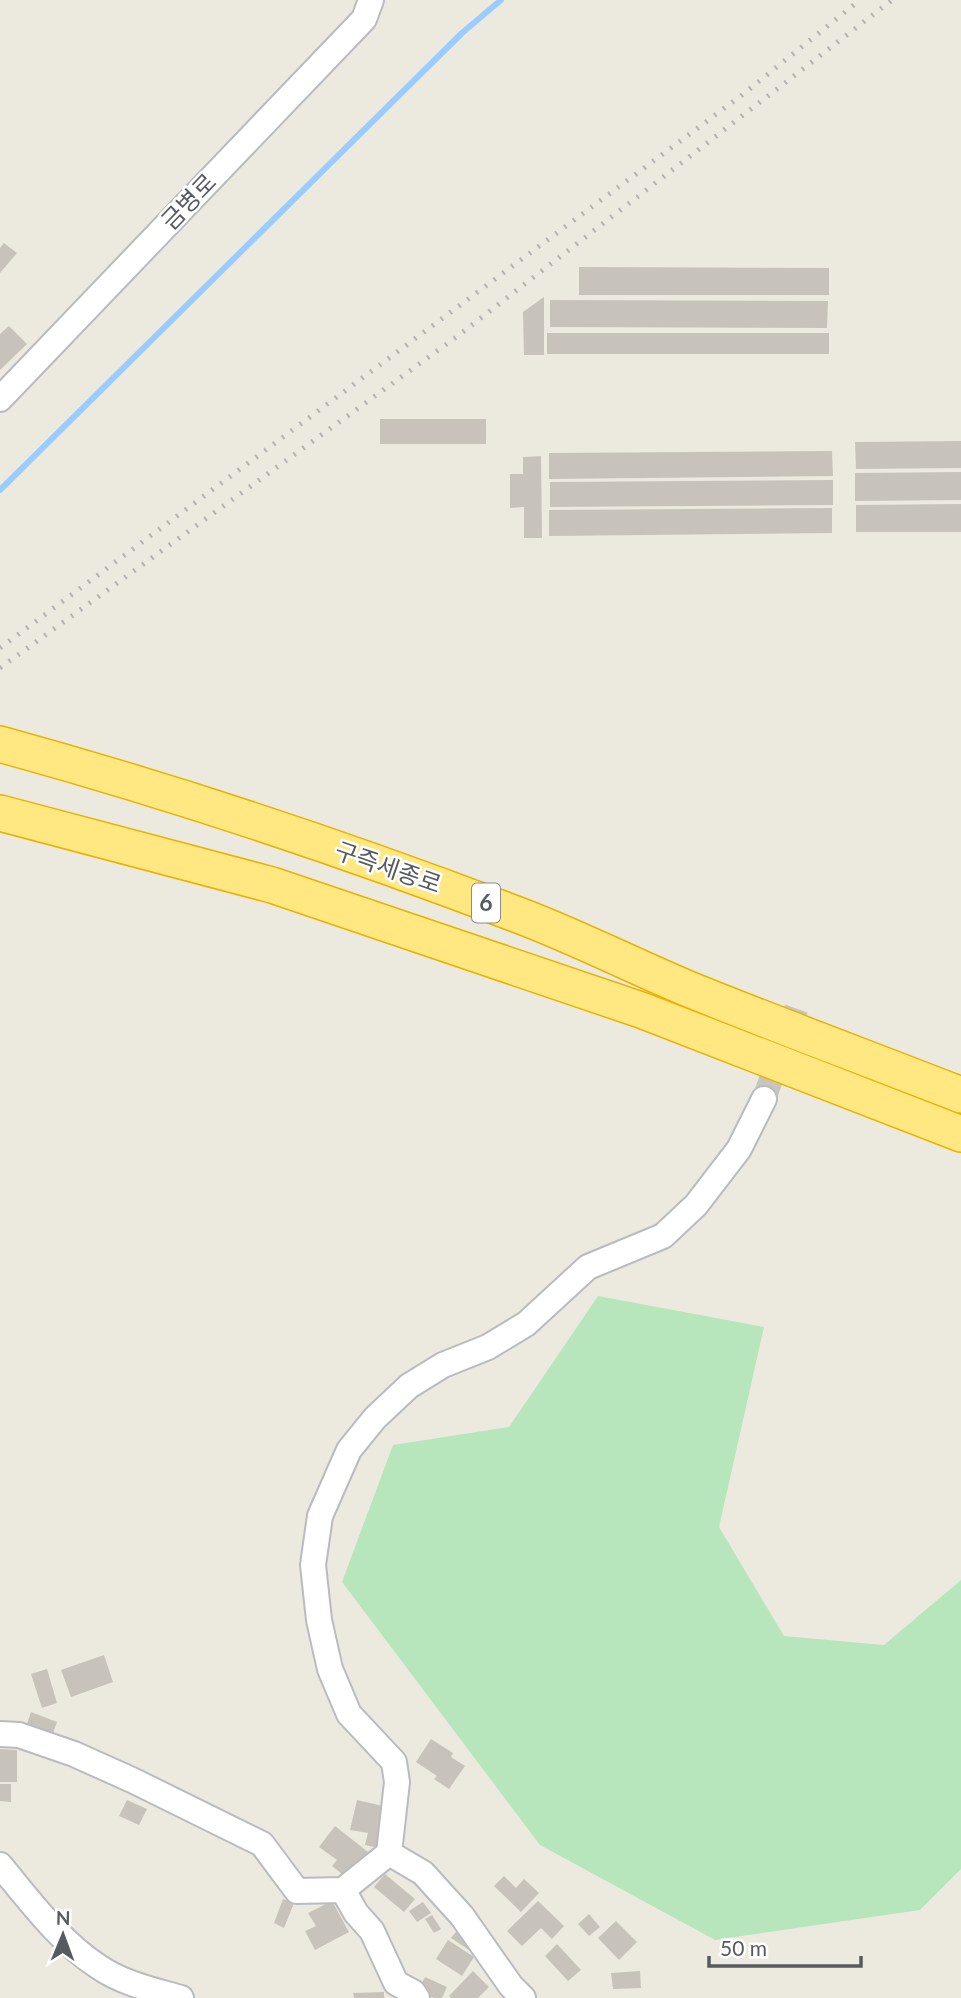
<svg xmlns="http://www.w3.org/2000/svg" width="961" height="1998" viewBox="0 0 961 1998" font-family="Lato,'Noto Sans KR',sans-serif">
	<rect width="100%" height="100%" fill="#eceade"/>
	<path fill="#b8e6bc" d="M 598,1296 L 764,1327 L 719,1527 L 784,1636 L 884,1645 L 961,1580 L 961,1869 L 920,1910 L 715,1940 L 540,1845 L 342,1582 L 393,1445 L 509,1427 Z"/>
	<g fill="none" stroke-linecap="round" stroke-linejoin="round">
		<path stroke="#9bccff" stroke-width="6" d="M 0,490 L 462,33 L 501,0"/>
	</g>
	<g fill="#c7c3bb">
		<path d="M 4,243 L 17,253 L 0,273 L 0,248 Z"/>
		<path d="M 579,267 L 829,268 L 829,295 L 579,295 Z"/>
		<path d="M 544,297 L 544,355 L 524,355 L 523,312 Z"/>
		<path d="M 550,300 L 828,301 L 827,328 L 550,327 Z"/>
		<path d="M 9,326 L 27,344 L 0,370 L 0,334 Z"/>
		<rect x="547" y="333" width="282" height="21"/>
		<rect x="380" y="419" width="106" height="25"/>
		<path d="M 961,441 L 961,468 L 856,469 L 855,442 Z"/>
		<path d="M 832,451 L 833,476 L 549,479 L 549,453 Z"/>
		<path d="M 541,456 L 542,538 L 524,538 L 524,507 L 510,508 L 510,474 L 523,474 L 523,457 Z"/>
		<path d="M 961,472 L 961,500 L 855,501 L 855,473 Z"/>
		<path d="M 833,480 L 833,505 L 550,507 L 550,482 Z"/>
		<path d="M 961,504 L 961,532 L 856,532 L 856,505 Z"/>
		<path d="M 832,508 L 832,533 L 549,536 L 549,510 Z"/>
		<path d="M 104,1655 L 113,1682 L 71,1697 L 61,1670 Z"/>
		<path d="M 47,1669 L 57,1703 L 42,1708 L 31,1674 Z"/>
		<path d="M 31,1712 L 57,1722 L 53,1733 L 27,1724 Z"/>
		<path d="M 431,1739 L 453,1753 L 451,1757 L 465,1766 L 449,1789 L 434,1779 L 437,1776 L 416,1762 Z"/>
		<path d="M 0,1749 L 17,1750 L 17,1782 L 0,1782 Z"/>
		<path d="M 0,1784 L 11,1784 L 11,1802 L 0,1801 Z"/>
		<path d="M 127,1800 L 147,1809 L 139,1825 L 119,1816 Z"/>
		<path d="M 357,1800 L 387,1807 L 378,1848 L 365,1845 L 368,1833 L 350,1830 Z"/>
		<path d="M 335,1826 L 368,1852 L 347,1878 L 332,1866 L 337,1860 L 319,1847 Z"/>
		<path d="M 385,1874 L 415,1899 L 404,1912 L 374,1887 Z"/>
		<path d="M 504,1876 L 516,1888 L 524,1879 L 539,1893 L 521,1912 L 494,1886 Z"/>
		<path d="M 283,1899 L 294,1903 L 284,1928 L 274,1923 Z"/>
		<path d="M 332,1901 L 349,1932 L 315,1950 L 305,1931 L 316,1926 L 308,1913 Z"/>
		<path d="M 538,1901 L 564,1926 L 552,1939 L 541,1928 L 522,1946 L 507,1931 Z"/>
		<path d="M 423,1902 L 431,1913 L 417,1922 L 409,1911 Z"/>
		<path d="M 589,1914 L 600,1927 L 589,1936 L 578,1924 Z"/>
		<path d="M 432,1915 L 441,1929 L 434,1933 L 425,1919 Z"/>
		<path d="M 616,1921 L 637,1942 L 619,1960 L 598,1938 Z"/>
		<path d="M 460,1927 L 478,1956 L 451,1938 Z"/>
		<path d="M 448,1940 L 474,1957 L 462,1976 L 436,1959 Z"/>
		<path d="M 557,1944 L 581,1970 L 568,1981 L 545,1956 Z"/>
		<path d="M 473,1971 L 489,1987 L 478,1998 L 451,1998 L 449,1996 Z"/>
		<path d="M 640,1971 L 641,1988 L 613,1989 L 611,1973 Z"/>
		<path d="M 425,1977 L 447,1987 L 442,1998 L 434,1998 L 418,1991 Z"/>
		<path d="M 384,1992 L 384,1998 L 354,1998 L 353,1993 Z"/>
	</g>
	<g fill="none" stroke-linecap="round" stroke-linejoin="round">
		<path stroke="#c7c6be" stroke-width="24" stroke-dasharray="24 12" stroke-linecap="butt" d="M 764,1099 L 800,998"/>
		<defs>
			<g id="minor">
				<path d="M 0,399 L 364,19 L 371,0"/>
				<path d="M 0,1734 L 19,1735 L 74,1754 L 132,1780 L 262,1844 L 297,1891 L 343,1890 L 389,1853 L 423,1873 L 462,1916 L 511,1986 L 523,1998"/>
				<path d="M 389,1853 L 397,1782 L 394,1762 L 349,1714 L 330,1669 L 319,1620 L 313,1565 L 320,1516 L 349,1450 L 375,1418 L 409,1386 L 443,1365 L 488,1347 L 526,1324 L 588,1267 L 663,1236 L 696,1205 L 739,1149 L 764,1099"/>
				<path d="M 0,1865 C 30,1901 59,1941 99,1967 C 122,1983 153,1990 181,1998"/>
				<path d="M 343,1890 L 356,1913 L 372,1931 L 396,1983 L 413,1992 L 417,1998"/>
			</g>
			<g id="highway">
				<path d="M 0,744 C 178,793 354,852 526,918 C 580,939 632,965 686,988 C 777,1025 869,1059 961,1095"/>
				<path d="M 0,813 L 272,885 L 641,1010 L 961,1134"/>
			</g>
		</defs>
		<use href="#minor" stroke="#b9bbc1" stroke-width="28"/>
		<use href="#highway" stroke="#eab200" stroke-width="38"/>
		<use href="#minor" stroke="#fff" stroke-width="24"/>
		<use href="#highway" stroke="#ffe882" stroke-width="35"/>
		<g stroke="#b2b3b3" stroke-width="5" stroke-dasharray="2 9" stroke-linecap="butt">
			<path d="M 0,648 L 742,95 L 860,0"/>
			<path d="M 0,668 L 455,338 L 892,0"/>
		</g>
	</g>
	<g text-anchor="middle" stroke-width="5" stroke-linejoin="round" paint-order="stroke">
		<rect fill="#fff" stroke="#898c90" stroke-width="2" x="472" y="883.5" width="28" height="39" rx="5"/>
		<g font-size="23" font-weight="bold" fill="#575b60">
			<text x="486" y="911">6</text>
		</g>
		<g font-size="24" fill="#575b60" stroke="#fff">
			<text transform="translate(189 202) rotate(-46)" y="8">금병로</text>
			<text transform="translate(388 868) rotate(19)" y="8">구즉세종로</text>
		</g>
	</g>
	<g transform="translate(63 1935) rotate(1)" stroke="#ffffff" stroke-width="5" paint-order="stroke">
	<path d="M0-5L12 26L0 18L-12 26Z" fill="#575b60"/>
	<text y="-10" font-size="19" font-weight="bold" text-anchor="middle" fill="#575b60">N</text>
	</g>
	<path d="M709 1956v10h152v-10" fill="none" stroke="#575b60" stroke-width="3.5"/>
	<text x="720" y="1956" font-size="21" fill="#575b60" stroke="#ffffff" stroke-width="5" paint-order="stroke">50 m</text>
</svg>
